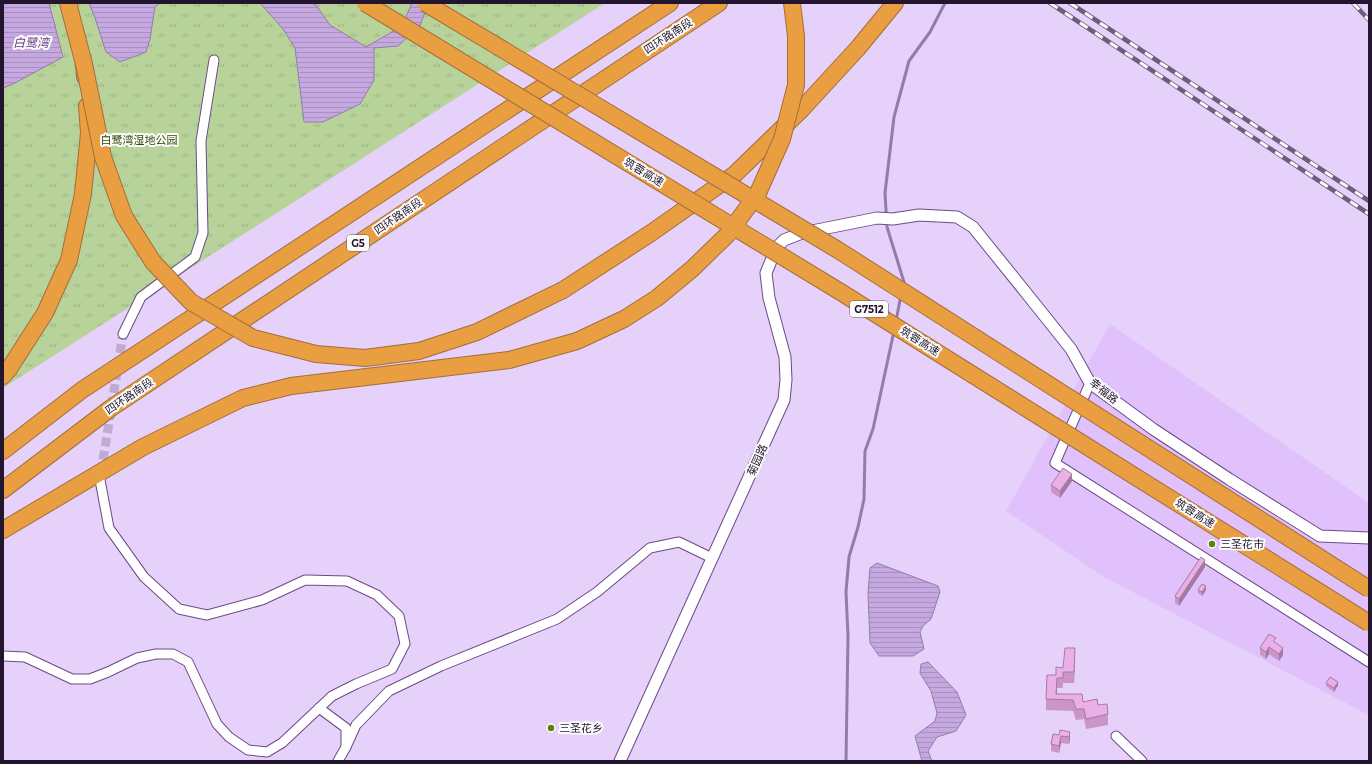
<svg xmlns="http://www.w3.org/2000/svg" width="1372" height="764" viewBox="0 0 1372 764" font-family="Montserrat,'Noto Sans SC',sans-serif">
	<defs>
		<pattern id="park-tufts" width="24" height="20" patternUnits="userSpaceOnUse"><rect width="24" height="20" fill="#b7d399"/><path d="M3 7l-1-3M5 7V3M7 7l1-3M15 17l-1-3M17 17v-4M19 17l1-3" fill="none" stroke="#9db484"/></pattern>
		<pattern id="water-rules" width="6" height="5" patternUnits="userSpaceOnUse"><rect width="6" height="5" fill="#c5a8df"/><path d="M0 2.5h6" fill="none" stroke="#a990c0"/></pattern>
	</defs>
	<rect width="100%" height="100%" fill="#e6d1fa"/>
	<path fill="#e0c1fc" d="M 1110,324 L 1369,503 L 1369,707 L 1367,714 L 1104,577 L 1006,511 Z"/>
	<path fill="url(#park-tufts)" d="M 3,3 L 605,3 L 3,388 Z"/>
	<g fill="url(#water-rules)" stroke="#947caa">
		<path d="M 3,3 L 49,3 L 63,57 L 13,84 L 3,88 Z"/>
		<path d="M 89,3 L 160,3 L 155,7 L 150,39 L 146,52 L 120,62 L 106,52 L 95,18 Z"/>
		<path d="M 260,3 L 311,3 L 316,5 L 330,25 L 366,47 L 402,26 L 412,3 L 428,3 L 420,26 L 398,46 L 374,48 L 374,80 L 360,104 L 323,122 L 304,122 L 295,48 L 283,29 Z"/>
		<path d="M 877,563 L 938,586 L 940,592 L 931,619 L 923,626 L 920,632 L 924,649 L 913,656 L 879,656 L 870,643 L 868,593 L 870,568 Z"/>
		<path d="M 928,662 L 957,692 L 966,715 L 956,731 L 937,737 L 928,751 L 932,761 L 922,761 L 915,736 L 935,721 L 937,713 L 931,691 L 920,673 L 921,664 Z"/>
	</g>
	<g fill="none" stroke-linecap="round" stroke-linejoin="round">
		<g stroke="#947caa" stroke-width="3">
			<path d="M 903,286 L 904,282 L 887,227 L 885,193 L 894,117 L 909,61 L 930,32 L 945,3"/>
			<path d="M 896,321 L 901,295"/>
			<path d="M 846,761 L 848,636 L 846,592 L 849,557 L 858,527 L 864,499 L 865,451 L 873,429 L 894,331"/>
		</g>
		<path stroke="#bfabd1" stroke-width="9" stroke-dasharray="9 4.5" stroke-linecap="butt" d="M 101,473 L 123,334"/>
		<defs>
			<g id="minor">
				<path d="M 123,334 L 141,297 L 195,257 L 203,233 L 201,141 L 214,60"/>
				<path d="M 1090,383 L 1055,463 L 1369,662"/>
				<path d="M 3,656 L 25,657 L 72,679 L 90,679 L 108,672 L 137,658 L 156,654 L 173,654 L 188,662 L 217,724 L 229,737 L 248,750 L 267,752 L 282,743 L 332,696 L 356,684 L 392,669 L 405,644 L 399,616 L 377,595 L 347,581 L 305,580 L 262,600 L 207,615 L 179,609 L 144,577 L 109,528 L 100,480"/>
				<path d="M 319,708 L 346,728 L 346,747 L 338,761"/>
				<path d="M 1116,736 L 1142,761"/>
				<path d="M 346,747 L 356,725 L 389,691 L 441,666 L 557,619 L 597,592 L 650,548 L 679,542 L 712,558"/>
			</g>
			<path id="tertiary" d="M 620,761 L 784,400 L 786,380 L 785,357 L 769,298 L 766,273 L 773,256 L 778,246 L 784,240 L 802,233 L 877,218 L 893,219 L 919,215 L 957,217 L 973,227 L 1027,294 L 1071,349 L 1090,383 L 1153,429 L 1229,479 L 1320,536 L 1369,538"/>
			<g id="motorway">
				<path d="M 68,3 L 84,64 L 85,77"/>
				<path d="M 563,290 L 651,233 L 735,174 L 801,110 L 858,48 L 895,3"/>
				<path d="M 3,376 L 9,369 L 45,313 L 69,260 L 83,194 L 89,133 L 87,106"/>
				<path d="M 3,451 L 82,390 L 670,3"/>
				<path d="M 3,490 L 111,408 L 719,3"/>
				<path d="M 3,530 L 143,447 L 243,398 L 291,386 L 509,360"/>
			</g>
		</defs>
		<use href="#minor" stroke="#6b4a86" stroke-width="11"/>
		<use href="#tertiary" stroke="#6b4a86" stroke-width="13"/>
		<use href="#motorway" stroke="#a36e3a" stroke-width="18"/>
		<use href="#minor" stroke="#fff" stroke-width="9"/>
		<use href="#tertiary" stroke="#fff" stroke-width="11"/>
		<use href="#motorway" stroke="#e89e41" stroke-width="16"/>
		<defs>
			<g id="rail">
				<path d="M 1050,3 L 1369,214"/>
				<path d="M 1070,3 L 1369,201"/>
				<path d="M 1353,3 L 1369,20"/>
			</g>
		</defs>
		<use href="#rail" stroke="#6e5e7d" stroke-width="4.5"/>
		<use href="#rail" stroke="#fbfcfb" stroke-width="3" stroke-dasharray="9" stroke-linecap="butt"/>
		<defs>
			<g id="motorway-bridge">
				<path d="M 365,3 L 839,291 L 1369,623"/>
				<path d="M 425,3 L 838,250 L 1369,589"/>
				<path d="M 84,64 L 103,157 L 124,216 L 153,262 L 191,302 L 253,338 L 316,354 L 365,358 L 419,351 L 477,332 L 563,290"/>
				<path d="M 509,360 L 577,341 L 624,319 L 657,298 L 692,269 L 728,234 L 758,193 L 782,139 L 796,85 L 796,36 L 792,3"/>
			</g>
		</defs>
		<use href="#motorway-bridge" stroke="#a36e3a" stroke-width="18" stroke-linecap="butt"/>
		<use href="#motorway-bridge" stroke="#e89e41" stroke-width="16"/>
	</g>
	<g fill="#c996c7">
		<path d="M 1072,481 L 1060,498 L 1051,492 L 1051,485 Z"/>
		<path d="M 1205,567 L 1179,606 L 1175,603 L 1175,596 Z"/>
		<path d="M 1198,590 L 1206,590 L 1202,596 L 1198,593 Z"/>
		<path d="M 1276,643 L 1283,655 L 1279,661 L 1269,654 L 1266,659 L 1260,655 L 1260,648 Z"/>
		<path d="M 1075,659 L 1074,683 L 1063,683 L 1063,688 L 1057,688 L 1057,694 L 1098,705 L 1108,714 L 1108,725 L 1086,729 L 1084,719 L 1076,720 L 1073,711 L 1046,710 L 1046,699 L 1056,675 L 1063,668 Z"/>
		<path d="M 1326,683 L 1338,685 L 1334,692 L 1326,686 Z"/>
		<path d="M 1070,732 L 1070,740 L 1069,744 L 1061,743 L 1059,753 L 1051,751 L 1051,744 L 1059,735 Z"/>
	</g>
	<g fill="#a47aa2">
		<path d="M 1072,474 L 1072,481 L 1060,498 L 1060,491 Z"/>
		<path d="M 1205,560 L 1205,567 L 1179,606 L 1179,599 Z"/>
		<path d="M 1206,586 L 1206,590 L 1202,596 L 1202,592 Z"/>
		<path d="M 1269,647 L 1269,654 L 1266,659 L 1266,652 Z"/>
		<path d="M 1075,648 L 1075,659 L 1074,683 L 1074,672 Z"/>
		<path d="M 1283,648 L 1283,655 L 1279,661 L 1279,654 Z"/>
		<path d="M 1057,678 L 1057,688 L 1056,700 L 1056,694 Z"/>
		<path d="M 1338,682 L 1338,685 L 1334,692 L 1334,688 Z"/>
		<path d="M 1070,732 L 1070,740 L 1069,744 L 1069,737 Z"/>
		<path d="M 1061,736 L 1061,743 L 1059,753 L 1059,746 Z"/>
	</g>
	<g fill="#eaafe7" stroke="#a47aa2">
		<path d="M 1063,468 L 1072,474 L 1060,491 L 1051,485 Z"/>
		<path d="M 1201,557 L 1205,560 L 1179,599 L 1175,596 Z"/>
		<path d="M 1202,584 L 1206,586 L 1202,592 L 1198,590 Z"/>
		<path d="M 1269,634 L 1276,638 L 1273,641 L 1283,648 L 1279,654 L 1269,647 L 1266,652 L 1260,648 Z"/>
		<path d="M 1065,648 L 1075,648 L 1074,672 L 1063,672 L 1063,678 L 1057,678 L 1056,694 L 1082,694 L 1083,702 L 1097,699 L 1098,705 L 1107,704 L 1108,714 L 1086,719 L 1084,709 L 1076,709 L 1073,700 L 1046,699 L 1047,675 L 1056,675 L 1056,667 L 1063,668 Z"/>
		<path d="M 1330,677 L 1338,682 L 1334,688 L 1326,683 Z"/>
		<path d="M 1060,730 L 1070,732 L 1069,737 L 1061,736 L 1059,746 L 1051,744 L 1053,734 L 1059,735 Z"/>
	</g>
	<g fill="#5b840c" stroke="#fbfcfb" stroke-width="1.5">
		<circle cx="1212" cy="544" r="4"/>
		<circle cx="551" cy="728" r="4"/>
	</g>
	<g text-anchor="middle" stroke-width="4" stroke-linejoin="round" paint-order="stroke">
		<g fill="#fbfcfb" stroke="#645a6c" stroke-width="1">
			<rect x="347" y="235" width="22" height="16" rx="3"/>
			<rect x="850" y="301" width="38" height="16" rx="3"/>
		</g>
		<g font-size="10" font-weight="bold" fill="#23152e">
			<text x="358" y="247">G5</text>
			<text x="869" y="313">G7512</text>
		</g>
		<g font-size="11" fill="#23152e" stroke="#fbfcfb">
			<text transform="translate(668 36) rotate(-33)" y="4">四环路南段</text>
			<text transform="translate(644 172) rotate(31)" y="4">筑蓉高速</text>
			<text transform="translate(398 216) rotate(-34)" y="4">四环路南段</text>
			<text transform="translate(920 341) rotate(32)" y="4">筑蓉高速</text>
			<text transform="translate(1104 391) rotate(39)" y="4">幸福路</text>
			<text transform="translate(129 396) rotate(-34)" y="4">四环路南段</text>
			<text transform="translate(757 460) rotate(-66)" y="4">菊园路</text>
			<text transform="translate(1195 513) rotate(32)" y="4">筑蓉高速</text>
		</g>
		<g font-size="11" fill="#314808" stroke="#fbfcfb">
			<text x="139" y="144">白鹭湾湿地公园</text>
		</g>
		<g font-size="11" fill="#23152e" stroke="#fbfcfb" text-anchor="start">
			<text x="1220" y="548">三圣花市</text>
			<text x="559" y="732">三圣花乡</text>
		</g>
		<g font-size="12" font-style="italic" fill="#664084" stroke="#fbfcfb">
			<text x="31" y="47">白鹭湾</text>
		</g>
	</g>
	<rect width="1372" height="764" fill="none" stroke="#23152e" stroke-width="8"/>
</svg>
